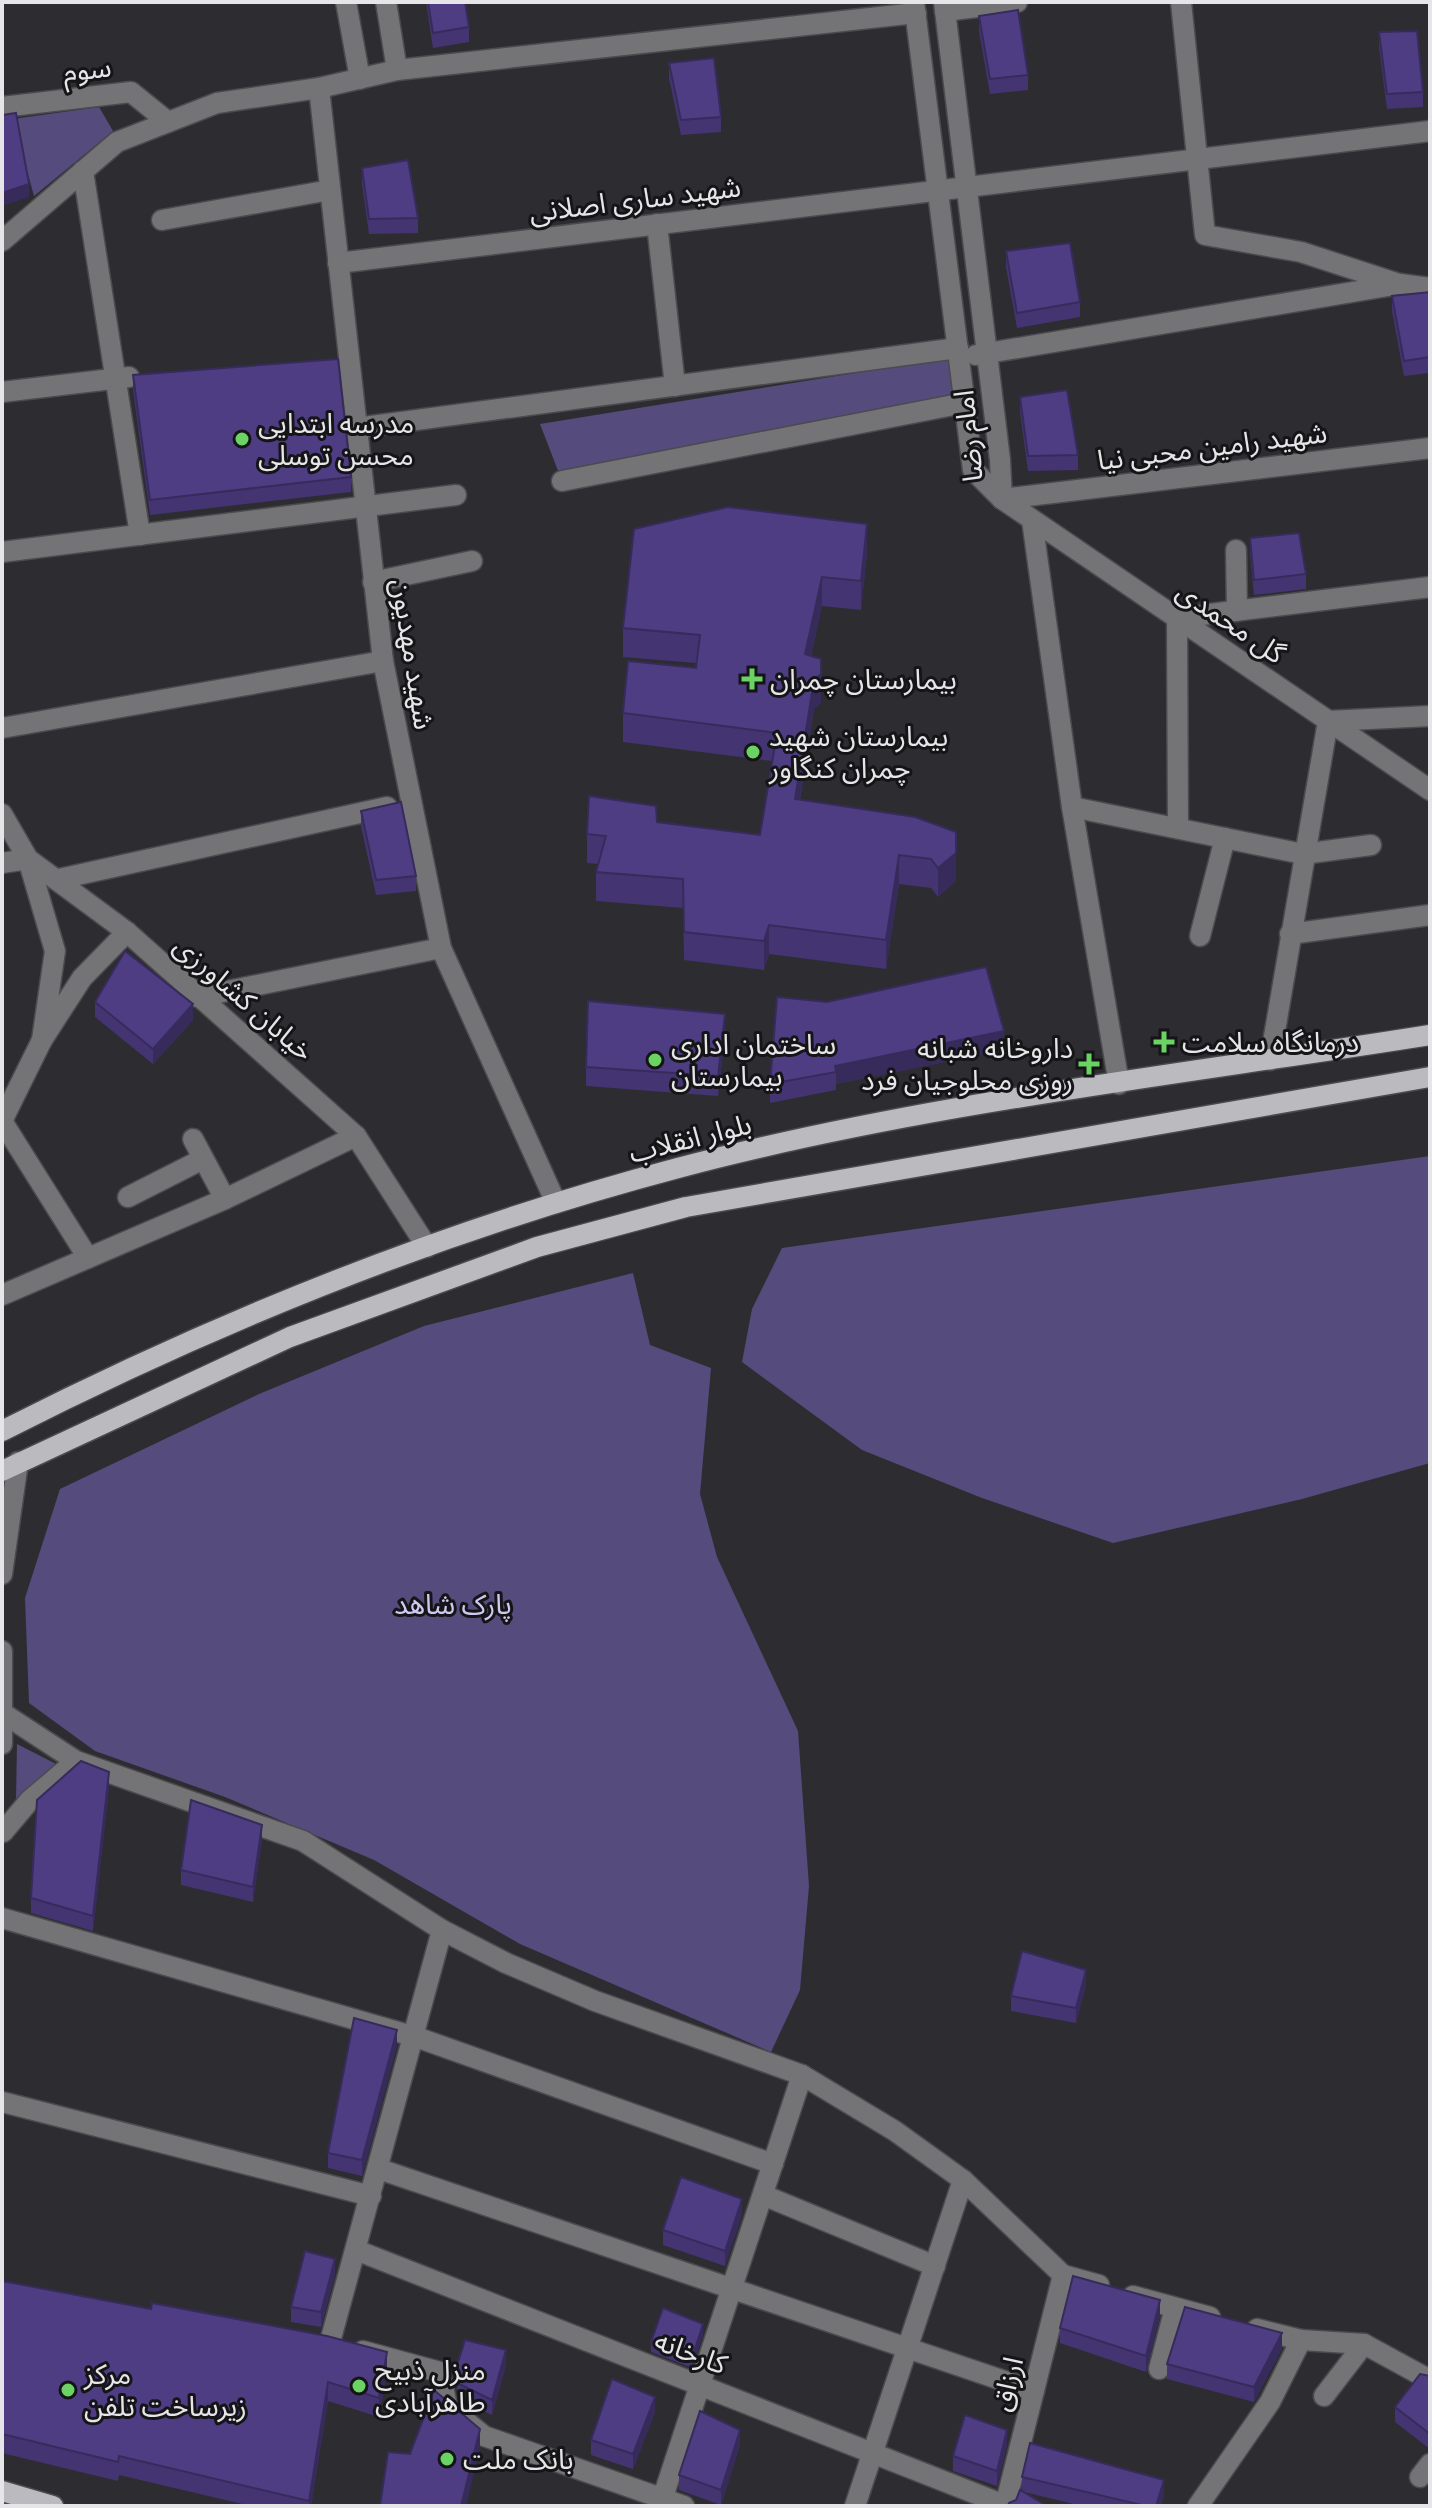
<svg xmlns="http://www.w3.org/2000/svg" width="1432" height="2508" viewBox="0 0 1432 2508" font-family="'Archivo Narrow','Noto Sans Arabic',sans-serif">
	<rect width="100%" height="100%" fill="#2d2d31"/>
	<g fill="#564b7d">
		<path d="M 99,107 L 113,131 L 34,196 L 13,119 Z"/>
		<path d="M 948,358 L 955,398 L 562,481 L 540,424 Z"/>
		<path d="M 1430,1156 L 1430,1463 L 1302,1499 L 1113,1543 L 982,1498 L 862,1450 L 742,1362 L 752,1309 L 782,1248 Z"/>
		<path d="M 633,1273 L 650,1345 L 711,1368 L 700,1494 L 717,1557 L 798,1731 L 809,1886 L 800,1990 L 771,2052 L 520,1944 L 374,1860 L 225,1797 L 95,1751 L 29,1703 L 25,1598 L 60,1489 L 259,1394 L 424,1326 Z"/>
		<path d="M 17,1744 L 56,1764 L 16,1801 Z"/>
	</g>
	<g fill="none" stroke-linecap="round" stroke-linejoin="round">
		<defs>
			<g id="minor">
				<path d="M 346,2 L 360,79"/>
				<path d="M 386,2 L 397,70"/>
				<path d="M 914,2 L 973,470 L 1002,499 L 1430,790"/>
				<path d="M 944,2 L 1000,460 L 1002,499"/>
				<path d="M 1181,2 L 1205,235 L 1301,252 L 1396,283"/>
				<path d="M 945,11 L 1017,2"/>
				<path d="M 319,88 L 383,661 L 441,948 L 556,1203"/>
				<path d="M 2,107 L 131,92 L 168,122"/>
				<path d="M 83,171 L 140,535"/>
				<path d="M 162,220 L 330,190"/>
				<path d="M 657,224 L 675,386"/>
				<path d="M 2,241 L 117,142 L 217,103 L 319,88 L 397,70 L 916,13"/>
				<path d="M 338,263 L 1430,131"/>
				<path d="M 976,355 L 1400,284 L 1430,288"/>
				<path d="M 2,392 L 129,377"/>
				<path d="M 356,428 L 958,348"/>
				<path d="M 562,481 L 964,403"/>
				<path d="M 1002,499 L 1430,448"/>
				<path d="M 1032,520 L 1072,807 L 1119,1084"/>
				<path d="M 1236,550 L 1237,611"/>
				<path d="M 2,552 L 456,495"/>
				<path d="M 373,582 L 472,561"/>
				<path d="M 2,728 L 383,661"/>
				<path d="M 1072,807 L 1303,854 L 1371,845"/>
				<path d="M 2,814 L 28,859 L 127,932 L 356,1136 L 427,1247"/>
				<path d="M 1178,828 L 1177,618 L 1430,587"/>
				<path d="M 2,863 L 28,859 L 55,951 L 42,1040 L 82,978 L 127,932"/>
				<path d="M 59,879 L 387,807"/>
				<path d="M 1290,934 L 1430,915"/>
				<path d="M 1200,936 L 1225,838"/>
				<path d="M 198,997 L 441,948"/>
				<path d="M 42,1040 L 2,1121 L 88,1258"/>
				<path d="M 1270,1060 L 1328,721 L 1430,716"/>
				<path d="M 193,1139 L 225,1199"/>
				<path d="M 128,1197 L 203,1159"/>
				<path d="M 2,1295 L 225,1199 L 356,1136"/>
				<path d="M 2,1574 L 18,1462"/>
				<path d="M 2,1651 L 2,1744"/>
				<path d="M 4,1714 L 76,1761 L 303,1841 L 442,1930 L 506,1963 L 595,2001 L 802,2075 L 895,2131 L 963,2180 L 1063,2275 L 1099,2285"/>
				<path d="M 3,1832 L 30,1800 L 76,1761"/>
				<path d="M 2,1918 L 416,2037 L 773,2164"/>
				<path d="M 2,2102 L 371,2196"/>
				<path d="M 379,2169 L 1034,2391"/>
				<path d="M 763,2195 L 935,2266"/>
				<path d="M 356,2250 L 1007,2506"/>
				<path d="M 1133,2296 L 1210,2317"/>
				<path d="M 1257,2329 L 1301,2340 L 1364,2344 L 1430,2380"/>
				<path d="M 330,2342 L 442,1930"/>
				<path d="M 363,2351 L 440,2372 L 447,2406 L 484,2436 L 684,2506"/>
				<path d="M 1159,2369 L 1175,2308"/>
				<path d="M 1324,2396 L 1364,2344"/>
				<path d="M 1420,2477 L 1430,2464"/>
				<path d="M 660,2506 L 802,2075"/>
				<path d="M 855,2506 L 963,2180"/>
				<path d="M 1005,2506 L 1063,2275"/>
				<path d="M 1198,2506 L 1270,2402 L 1301,2340"/>
			</g>
			<g id="major">
				<path d="M 2,1431 C 218,1321 443,1230 678,1168 C 923,1103 1179,1075 1430,1035"/>
				<path d="M 2,1471 L 290,1337 L 537,1247 L 686,1207 L 1430,1077"/>
				<path d="M 2,2491 L 53,2506"/>
			</g>
		</defs>
		<use href="#minor" stroke="#4b4a4e" stroke-width="23"/>
		<use href="#major" stroke="#4b4a4e" stroke-width="23"/>
		<use href="#minor" stroke="#747476" stroke-width="20"/>
		<use href="#major" stroke="#bbbbbf" stroke-width="20"/>
	</g>
	<g fill="#443471">
		<path d="M 426,2 L 465,2 L 469,27 L 469,42 L 433,48 Z"/>
		<path d="M 979,16 L 1028,75 L 1028,90 L 990,94 L 979,31 Z"/>
		<path d="M 1379,32 L 1423,92 L 1423,107 L 1387,109 L 1379,47 Z"/>
		<path d="M 669,63 L 721,117 L 721,132 L 681,135 L 669,78 Z"/>
		<path d="M 362,168 L 418,218 L 418,233 L 369,234 L 362,184 Z"/>
		<path d="M 1006,251 L 1080,302 L 1080,317 L 1017,328 L 1006,267 Z"/>
		<path d="M 1430,292 L 1430,373 L 1404,376 L 1392,311 L 1392,296 Z"/>
		<path d="M 133,375 L 351,477 L 351,492 L 150,515 L 133,390 Z"/>
		<path d="M 1020,397 L 1078,455 L 1078,470 L 1028,471 L 1020,412 Z"/>
		<path d="M 1250,538 L 1306,574 L 1306,589 L 1254,595 L 1250,553 Z"/>
		<path d="M 867,553 L 861,610 L 822,606 L 811,656 L 821,703 L 814,709 L 800,800 L 915,817 L 956,881 L 938,897 L 931,888 L 899,884 L 886,969 L 769,954 L 764,970 L 684,960 L 683,908 L 596,901 L 596,872 L 598,864 L 587,863 L 587,834 L 657,822 L 760,835 L 772,761 L 623,742 L 623,713 L 696,668 L 696,663 L 623,657 L 623,628 Z"/>
		<path d="M 361,811 L 416,876 L 416,891 L 376,895 L 361,826 Z"/>
		<path d="M 777,997 L 1004,1050 L 836,1084 L 836,1090 L 770,1103 L 770,1084 Z"/>
		<path d="M 95,1002 L 193,1020 L 153,1064 L 95,1017 Z"/>
		<path d="M 725,1033 L 718,1096 L 586,1086 L 586,1067 Z"/>
		<path d="M 109,1787 L 93,1931 L 31,1913 L 31,1898 Z"/>
		<path d="M 262,1840 L 253,1902 L 181,1885 L 181,1870 Z"/>
		<path d="M 1086,1985 L 1076,2023 L 1011,2011 L 1011,1996 Z"/>
		<path d="M 397,2045 L 362,2176 L 328,2168 L 328,2153 Z"/>
		<path d="M 742,2214 L 725,2266 L 663,2245 L 663,2230 Z"/>
		<path d="M 335,2274 L 321,2327 L 291,2322 L 291,2307 Z"/>
		<path d="M 2,2281 L 387,2371 L 379,2417 L 328,2401 L 311,2506 L 251,2506 L 119,2475 L 118,2481 L 2,2453 Z"/>
		<path d="M 1160,2315 L 1146,2372 L 1060,2343 L 1060,2328 Z"/>
		<path d="M 703,2335 L 692,2368 L 651,2352 L 651,2342 Z"/>
		<path d="M 1282,2348 L 1254,2402 L 1167,2379 L 1167,2364 Z"/>
		<path d="M 506,2365 L 492,2415 L 459,2399 L 456,2384 L 456,2369 Z"/>
		<path d="M 1430,2376 L 1430,2449 L 1395,2422 L 1395,2407 Z"/>
		<path d="M 655,2412 L 633,2469 L 591,2455 L 591,2440 Z"/>
		<path d="M 740,2445 L 721,2505 L 679,2490 L 679,2475 Z"/>
		<path d="M 1007,2445 L 997,2486 L 953,2471 L 953,2456 Z"/>
		<path d="M 1022,2477 L 1164,2495 L 1161,2506 L 1082,2506 L 1024,2492 L 1016,2500 L 1022,2491 Z"/>
	</g>
	<g fill="#372b5c">
		<path d="M 29,184 L 29,197 L 2,206 L 2,193 Z"/>
		<path d="M 867,524 L 867,553 L 861,610 L 861,581 Z"/>
		<path d="M 822,577 L 822,606 L 805,683 L 805,654 Z"/>
		<path d="M 821,674 L 821,703 L 814,709 L 795,828 L 795,799 L 814,680 Z"/>
		<path d="M 956,853 L 956,881 L 938,897 L 938,868 Z"/>
		<path d="M 899,855 L 899,884 L 886,969 L 886,940 Z"/>
		<path d="M 769,925 L 769,954 L 764,970 L 764,941 Z"/>
		<path d="M 193,1004 L 193,1020 L 153,1064 L 153,1049 Z"/>
		<path d="M 725,1014 L 725,1033 L 718,1096 L 718,1076 Z"/>
		<path d="M 1004,1031 L 1004,1050 L 836,1084 L 836,1072 L 835,1066 Z"/>
		<path d="M 109,1772 L 109,1787 L 93,1931 L 93,1916 Z"/>
		<path d="M 262,1825 L 262,1840 L 253,1902 L 253,1887 Z"/>
		<path d="M 1086,1970 L 1086,1985 L 1076,2023 L 1076,2008 Z"/>
		<path d="M 397,2030 L 397,2045 L 362,2176 L 362,2160 Z"/>
		<path d="M 742,2199 L 742,2214 L 725,2266 L 725,2251 Z"/>
		<path d="M 335,2259 L 335,2274 L 321,2327 L 321,2312 Z"/>
		<path d="M 1160,2300 L 1160,2315 L 1146,2372 L 1146,2356 Z"/>
		<path d="M 703,2324 L 703,2335 L 692,2368 L 692,2358 Z"/>
		<path d="M 1282,2333 L 1282,2348 L 1254,2402 L 1254,2387 Z"/>
		<path d="M 506,2350 L 506,2365 L 492,2415 L 492,2400 Z"/>
		<path d="M 387,2352 L 387,2371 L 379,2417 L 379,2398 Z"/>
		<path d="M 328,2382 L 328,2401 L 311,2506 L 309,2506 Z"/>
		<path d="M 655,2397 L 655,2412 L 633,2469 L 633,2454 Z"/>
		<path d="M 480,2429 L 480,2448 L 466,2506 L 461,2506 Z"/>
		<path d="M 740,2430 L 740,2445 L 721,2505 L 721,2490 Z"/>
		<path d="M 1007,2430 L 1007,2445 L 997,2486 L 997,2471 Z"/>
		<path d="M 1164,2480 L 1164,2495 L 1161,2506 L 1156,2506 Z"/>
	</g>
	<g fill="#4f3d83" stroke="#372b5c" stroke-width="2">
		<path d="M 428,2 L 465,2 L 469,27 L 433,33 Z"/>
		<path d="M 1018,10 L 1028,75 L 990,79 L 979,16 Z"/>
		<path d="M 1417,31 L 1423,92 L 1387,94 L 1379,32 Z"/>
		<path d="M 714,58 L 721,117 L 681,120 L 669,63 Z"/>
		<path d="M 16,113 L 29,184 L 2,193 L 2,115 Z"/>
		<path d="M 408,160 L 418,218 L 369,219 L 362,168 Z"/>
		<path d="M 1070,243 L 1080,302 L 1017,313 L 1006,251 Z"/>
		<path d="M 1430,292 L 1430,357 L 1404,361 L 1392,296 Z"/>
		<path d="M 338,359 L 351,477 L 150,500 L 133,375 Z"/>
		<path d="M 1067,390 L 1078,455 L 1028,456 L 1020,397 Z"/>
		<path d="M 728,507 L 867,524 L 861,581 L 822,577 L 805,654 L 821,659 L 821,674 L 814,680 L 795,799 L 915,817 L 956,832 L 956,853 L 938,868 L 931,859 L 899,855 L 886,940 L 769,925 L 764,941 L 684,932 L 683,879 L 596,872 L 606,836 L 587,834 L 589,796 L 656,806 L 657,822 L 760,835 L 777,733 L 623,713 L 628,661 L 696,668 L 700,635 L 623,628 L 634,529 Z"/>
		<path d="M 1299,533 L 1306,574 L 1254,580 L 1250,538 Z"/>
		<path d="M 401,802 L 416,876 L 376,880 L 361,811 Z"/>
		<path d="M 125,951 L 193,1004 L 153,1049 L 95,1002 Z"/>
		<path d="M 986,967 L 1004,1031 L 835,1066 L 836,1072 L 770,1084 L 777,997 L 827,1002 Z"/>
		<path d="M 588,1001 L 725,1014 L 718,1076 L 586,1067 Z"/>
		<path d="M 81,1761 L 109,1772 L 93,1916 L 31,1898 L 37,1800 Z"/>
		<path d="M 191,1800 L 262,1825 L 253,1887 L 181,1870 Z"/>
		<path d="M 1022,1951 L 1086,1970 L 1076,2008 L 1011,1996 Z"/>
		<path d="M 354,2018 L 397,2030 L 362,2160 L 328,2153 Z"/>
		<path d="M 681,2177 L 742,2199 L 725,2251 L 663,2230 Z"/>
		<path d="M 305,2251 L 335,2259 L 321,2312 L 291,2307 Z"/>
		<path d="M 1073,2276 L 1160,2300 L 1146,2356 L 1060,2328 Z"/>
		<path d="M 2,2281 L 151,2309 L 152,2303 L 327,2336 L 387,2352 L 379,2398 L 328,2382 L 309,2501 L 119,2456 L 118,2462 L 2,2434 Z"/>
		<path d="M 1185,2307 L 1282,2333 L 1254,2387 L 1167,2364 Z"/>
		<path d="M 663,2308 L 703,2324 L 692,2358 L 651,2342 Z"/>
		<path d="M 465,2340 L 506,2350 L 492,2400 L 459,2384 L 456,2369 Z"/>
		<path d="M 1420,2374 L 1430,2376 L 1430,2434 L 1395,2407 Z"/>
		<path d="M 612,2379 L 655,2397 L 633,2454 L 591,2440 Z"/>
		<path d="M 434,2390 L 480,2429 L 461,2506 L 380,2506 L 388,2452 L 410,2454 Z"/>
		<path d="M 700,2411 L 740,2430 L 721,2490 L 679,2475 Z"/>
		<path d="M 965,2415 L 1007,2430 L 997,2471 L 953,2456 Z"/>
		<path d="M 1030,2443 L 1164,2480 L 1156,2506 L 1146,2506 L 1022,2477 Z"/>
		<path d="M 1020,2490 L 1047,2506 L 1008,2506 L 1009,2503 L 1016,2500 Z"/>
	</g>
	<g fill="#6bd363" stroke="#151517" stroke-width="3">
		<circle cx="242" cy="439" r="8"/>
		<path d="M748 667h8v8h8v8h-8v8h-8v-8h-8v-8h8z"/>
		<circle cx="753" cy="752" r="8"/>
		<path d="M1160 1030h8v8h8v8h-8v8h-8v-8h-8v-8h8z"/>
		<circle cx="655" cy="1060" r="8"/>
		<path d="M1085 1052h8v8h8v8h-8v8h-8v-8h-8v-8h8z"/>
		<circle cx="359" cy="2386" r="8"/>
		<circle cx="68" cy="2390" r="8"/>
		<circle cx="447" cy="2459" r="8"/>
	</g>
	<g text-anchor="middle" stroke-width="6" stroke-linejoin="round" paint-order="stroke">
		<g font-size="28" fill="#e6e5e8" stroke="#151517">
			<text transform="translate(87 69) rotate(-7)" y="10">سوم</text>
			<text transform="translate(635 199) rotate(-7)" y="10">شهید ساری اصلانی</text>
			<text transform="translate(968 436) rotate(-96)" y="10">امام رضا</text>
			<text transform="translate(1212 446) rotate(-7)" y="10">شهید رامین محبی نیا</text>
			<text transform="translate(1231 622) rotate(34)" y="10">گل محمدی</text>
			<text transform="translate(413 654) rotate(81)" y="10">شهید مهدیون</text>
			<text transform="translate(244 998) rotate(41)" y="10">خیابان کشاورزی</text>
			<text transform="translate(690 1138) rotate(-14)" y="10">بلوار انقلاب</text>
			<text transform="translate(691 2352) rotate(21)" y="10">کارخانه</text>
			<text transform="translate(1007 2384) rotate(-76)" y="10">ارزاق</text>
		</g>
		<g font-size="28" fill="#e6e5e8" stroke="#151517" text-anchor="start">
			<text x="258" y="433">مدرسه ابتدایی<tspan x="258" dy="32">محسن توسلی</tspan></text>
			<text x="770" y="689">بیمارستان چمران</text>
			<text x="769" y="746">بیمارستان شهید<tspan x="769" dy="32">چمران کنگاور</tspan></text>
			<text x="1182" y="1052">درمانگاه سلامت</text>
			<text x="671" y="1054">ساختمان اداری<tspan x="671" dy="32">بیمارستان</tspan></text>
			<text x="1073" y="1058" text-anchor="end">داروخانه شبانه<tspan x="1073" dy="32">روزی محلوجیان فرد</tspan></text>
			<text x="375" y="2380">منزل ذبیح<tspan x="375" dy="32">طاهرآبادی</tspan></text>
			<text x="84" y="2384">مرکز<tspan x="84" dy="32">زیرساخت تلفن</tspan></text>
			<text x="463" y="2469">بانک ملت</text>
		</g>
		<g font-size="28" fill="#cfc8f1" stroke="#151517">
			<text x="453" y="1614">پارک شاهد</text>
		</g>
	</g>
	<rect width="1432" height="2508" fill="none" stroke="#e6e5e8" stroke-width="8"/>
</svg>
